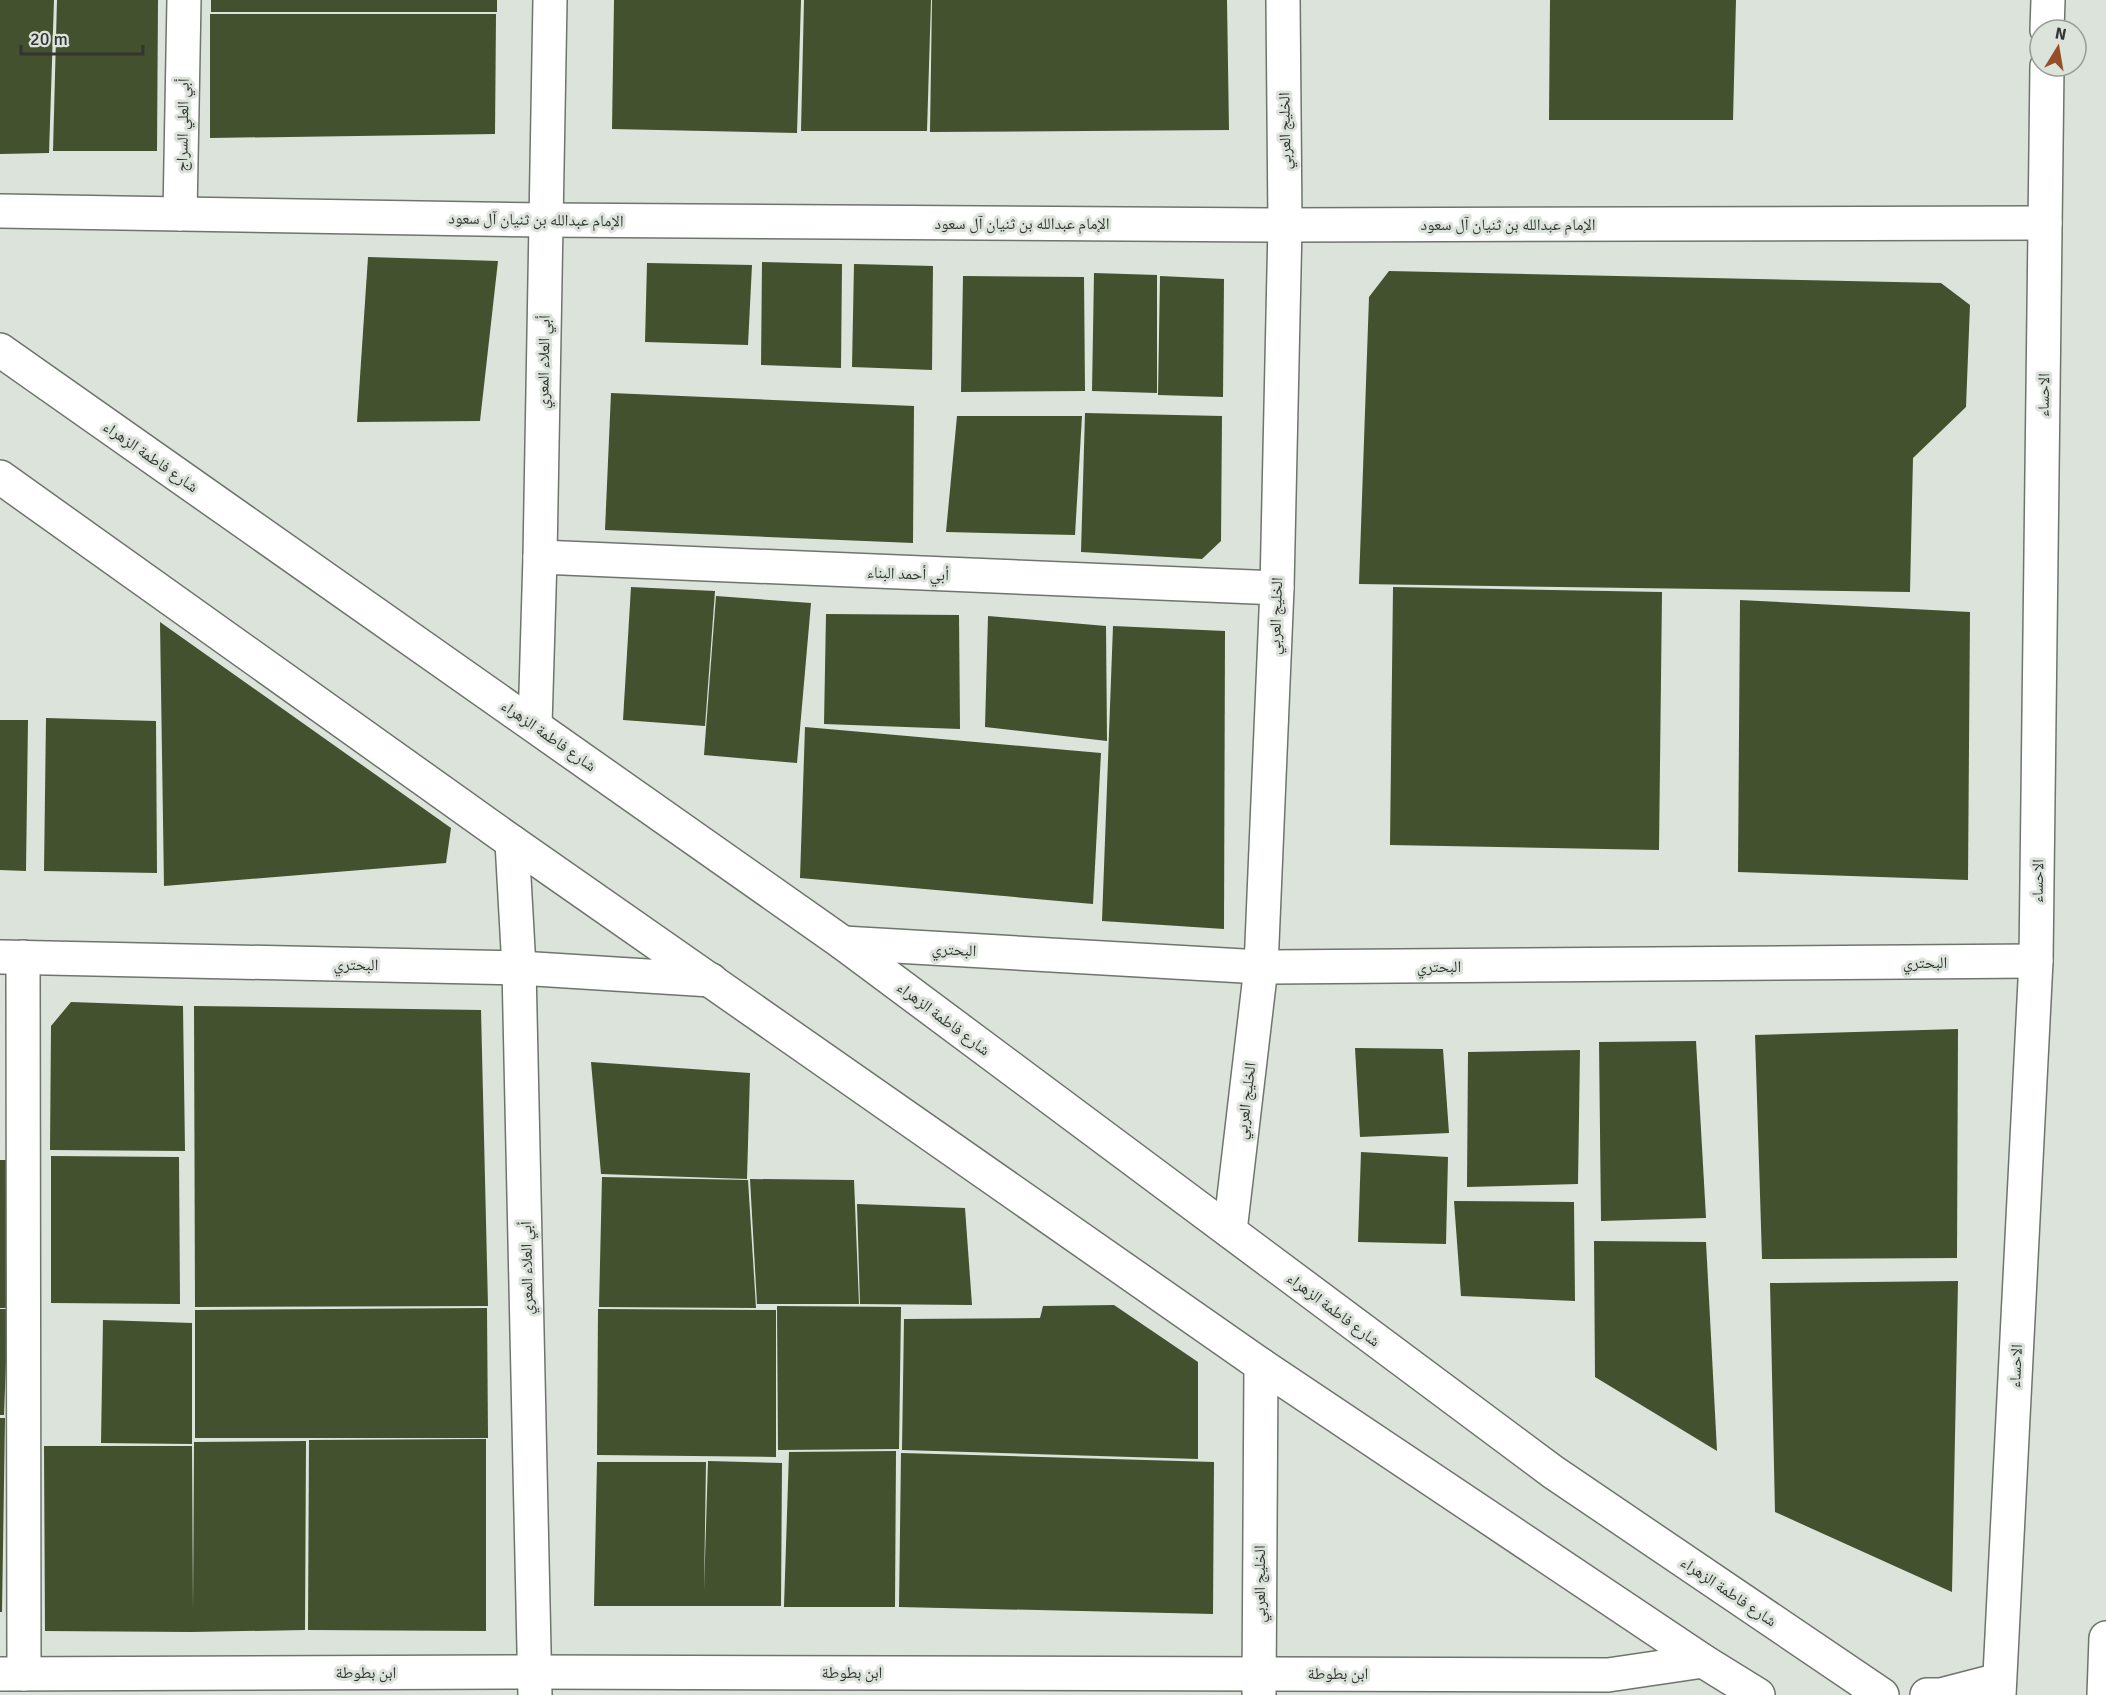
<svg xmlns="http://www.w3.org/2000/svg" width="2106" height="1695" viewBox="0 0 2106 1695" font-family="Signika,'Noto Naskh Arabic',sans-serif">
	<rect width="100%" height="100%" fill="#dbe3db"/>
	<g fill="#44512e">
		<path d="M 0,0 L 54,0 L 49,153 L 0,154 Z"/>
		<path d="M 57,0 L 158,0 L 157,151 L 53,151 Z"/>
		<rect x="211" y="0" width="286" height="12"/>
		<path d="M 614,0 L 801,0 L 797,133 L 612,129 Z"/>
		<path d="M 804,0 L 931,0 L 927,131 L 801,131 Z"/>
		<path d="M 932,0 L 1227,0 L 1229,130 L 930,132 Z"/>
		<path d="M 1550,0 L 1736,0 L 1733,120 L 1549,120 Z"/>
		<path d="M 210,14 L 496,14 L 495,134 L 210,138 Z"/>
		<path d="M 368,257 L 498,261 L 480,421 L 357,422 Z"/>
		<path d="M 762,262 L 842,264 L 841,368 L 761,365 Z"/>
		<path d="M 647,263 L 752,265 L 748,345 L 645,342 Z"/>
		<path d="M 854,264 L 933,266 L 932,370 L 852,367 Z"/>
		<path d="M 1389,271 L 1941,283 L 1970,305 L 1966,407 L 1913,458 L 1910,592 L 1359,584 L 1369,297 Z"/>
		<path d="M 1094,273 L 1157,275 L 1157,393 L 1092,391 Z"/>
		<path d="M 963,276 L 1084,277 L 1085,391 L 961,392 Z"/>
		<path d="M 1160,276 L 1224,279 L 1223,397 L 1158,395 Z"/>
		<path d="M 611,393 L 914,406 L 913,543 L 605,530 Z"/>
		<path d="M 1085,413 L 1222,416 L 1221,541 L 1202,559 L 1081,552 Z"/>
		<path d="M 957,416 L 1082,416 L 1075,535 L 946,532 Z"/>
		<path d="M 631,587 L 715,591 L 705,726 L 623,720 Z"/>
		<path d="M 1393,587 L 1662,592 L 1659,850 L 1390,845 Z"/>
		<path d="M 716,596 L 811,603 L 797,763 L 704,755 Z"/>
		<path d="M 1740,600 L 1970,612 L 1968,880 L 1738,872 Z"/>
		<path d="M 826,614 L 959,615 L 960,729 L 824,724 Z"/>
		<path d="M 988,616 L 1106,626 L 1107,741 L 985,727 Z"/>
		<path d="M 160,622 L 451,828 L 446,863 L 164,886 Z"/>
		<path d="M 1113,626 L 1225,631 L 1224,929 L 1102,921 Z"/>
		<path d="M 46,718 L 156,721 L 157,873 L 44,871 Z"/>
		<path d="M 0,720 L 28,720 L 26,871 L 0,870 Z"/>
		<path d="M 805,727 L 1101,753 L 1093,904 L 800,878 Z"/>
		<path d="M 71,1002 L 183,1006 L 185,1151 L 50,1150 L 51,1026 Z"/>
		<path d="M 194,1006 L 481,1010 L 488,1306 L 195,1307 Z"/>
		<path d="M 1958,1029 L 1957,1258 L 1762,1259 L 1755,1035 Z"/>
		<path d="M 1696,1041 L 1706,1218 L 1601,1221 L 1599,1042 Z"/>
		<path d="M 1355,1048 L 1443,1049 L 1449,1133 L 1360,1137 Z"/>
		<path d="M 1580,1050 L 1578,1184 L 1467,1187 L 1468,1052 Z"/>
		<path d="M 591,1062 L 750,1073 L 747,1179 L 601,1174 Z"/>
		<path d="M 1361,1152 L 1448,1157 L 1446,1244 L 1358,1242 Z"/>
		<path d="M 51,1156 L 179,1157 L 180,1304 L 51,1303 Z"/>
		<rect x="0" y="1160" width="6" height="148"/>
		<path d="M 602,1177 L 748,1180 L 756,1308 L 599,1307 Z"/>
		<path d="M 750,1179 L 854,1180 L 859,1304 L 757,1304 Z"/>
		<path d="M 1454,1201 L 1574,1202 L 1575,1301 L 1461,1296 Z"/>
		<path d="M 857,1204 L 965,1208 L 972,1305 L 860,1304 Z"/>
		<path d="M 1594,1241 L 1706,1242 L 1717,1451 L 1595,1377 Z"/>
		<path d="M 1958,1281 L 1952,1592 L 1775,1512 L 1770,1283 Z"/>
		<path d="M 1114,1305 L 1198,1362 L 1198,1459 L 902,1450 L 904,1319 L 1040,1318 L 1043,1306 Z"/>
		<path d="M 777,1306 L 901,1307 L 899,1449 L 778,1450 Z"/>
		<path d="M 487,1308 L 488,1438 L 195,1438 L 195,1310 Z"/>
		<path d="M 0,1309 L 8,1309 L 4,1415 L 0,1415 Z"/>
		<path d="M 598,1309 L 776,1310 L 776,1457 L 597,1455 Z"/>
		<path d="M 103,1320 L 192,1323 L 192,1444 L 101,1443 Z"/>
		<path d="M 0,1418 L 5,1418 L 2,1612 L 0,1612 Z"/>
		<path d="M 486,1439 L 486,1631 L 308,1630 L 309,1440 Z"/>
		<path d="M 306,1441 L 305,1630 L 192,1632 L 45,1631 L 44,1446 L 192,1446 L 193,1610 L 194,1442 Z"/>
		<path d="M 896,1451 L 895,1607 L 784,1607 L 789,1452 Z"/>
		<path d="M 901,1453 L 1214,1462 L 1213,1614 L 899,1607 Z"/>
		<path d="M 708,1461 L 782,1463 L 781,1606 L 594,1606 L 597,1462 L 706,1462 L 704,1591 Z"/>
	</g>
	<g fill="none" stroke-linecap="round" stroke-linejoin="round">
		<defs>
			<g id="minor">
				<path d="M 0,211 L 545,220 L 1285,225 L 2045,223"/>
				<path d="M 180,214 L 184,0"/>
				<path d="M 0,350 L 843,943 L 1553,1472 L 1882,1695"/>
				<path d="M 0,477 L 512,842 L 1261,1365 L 1703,1661 L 1758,1695"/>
				<path d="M 540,557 L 1277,588"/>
				<path d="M 535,725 L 540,557 L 550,0"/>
				<path d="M 512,842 L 519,968 L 535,1695"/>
				<path d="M 843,943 L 1261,967 L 2036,961"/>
				<path d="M 2,957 L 519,968 L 711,980"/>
				<path d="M 23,957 L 24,1674"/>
				<path d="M 1230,1231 L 1261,967 L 1277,588 L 1285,225 L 1283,0"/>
				<path d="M 0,1674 L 535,1672 L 1608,1675 L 1703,1661"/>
				<path d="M 1259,1693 L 1261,1365"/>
				<path d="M 1927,1695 L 1941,1695 L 1999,1680"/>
			</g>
			<g id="secondary">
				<path d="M 2047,30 L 2048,0"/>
				<path d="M 1999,1695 L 2036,961 L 2047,66"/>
				<path d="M 2104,1695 L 2106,1638"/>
			</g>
		</defs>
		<use href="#minor" stroke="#6e756d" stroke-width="36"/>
		<use href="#secondary" stroke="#6e756d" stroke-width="36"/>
		<use href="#minor" stroke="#fff" stroke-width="33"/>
		<use href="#secondary" stroke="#fff" stroke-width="33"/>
	</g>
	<g text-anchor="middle" stroke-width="6" stroke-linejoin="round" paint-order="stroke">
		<g font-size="16" fill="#323532" stroke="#dbe3db">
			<text transform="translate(182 125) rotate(-89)" y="6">أبي العلي السراج</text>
			<text transform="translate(1284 131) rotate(-91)" y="6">الخليج العربي</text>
			<text transform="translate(536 219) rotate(1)" y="6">الإمام عبدالله بن ثنيان آل سعود</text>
			<text x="1022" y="229">الإمام عبدالله بن ثنيان آل سعود</text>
			<text x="1508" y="230">الإمام عبدالله بن ثنيان آل سعود</text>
			<text transform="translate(543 362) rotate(-89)" y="6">أبي العلاء المعري</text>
			<text transform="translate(2043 395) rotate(-89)" y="6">الاحساء</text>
			<text transform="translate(151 456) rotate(35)" y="6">شارع فاطمة الزهراء</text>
			<text transform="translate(908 573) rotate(2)" y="6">أبي أحمد البناء</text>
			<text transform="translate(1275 616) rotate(-88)" y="6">الخليج العربي</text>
			<text transform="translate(549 735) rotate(35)" y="6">شارع فاطمة الزهراء</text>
			<text transform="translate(2037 881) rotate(-89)" y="6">الاحساء</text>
			<text transform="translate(954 949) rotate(3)" y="6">البحتري</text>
			<text x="1925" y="968">البحتري</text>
			<text transform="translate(356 964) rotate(1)" y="6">البحتري</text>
			<text x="1439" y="972">البحتري</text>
			<text transform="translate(944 1018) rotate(37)" y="6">شارع فاطمة الزهراء</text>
			<text transform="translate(1245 1101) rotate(-83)" y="6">الخليج العربي</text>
			<text transform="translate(526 1268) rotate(-91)" y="6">أبي العلاء المعري</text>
			<text transform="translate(1334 1309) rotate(37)" y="6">شارع فاطمة الزهراء</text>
			<text transform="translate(2015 1366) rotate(-87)" y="6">الاحساء</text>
			<text transform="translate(1259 1584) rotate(-90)" y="6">الخليج العربي</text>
			<text transform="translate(1729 1591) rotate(34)" y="6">شارع فاطمة الزهراء</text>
			<text x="366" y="1678">ابن بطوطة</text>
			<text x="852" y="1678">ابن بطوطة</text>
			<text x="1338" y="1679">ابن بطوطة</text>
		</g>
	</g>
	<g transform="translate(2058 48) rotate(11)"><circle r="28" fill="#dbe3db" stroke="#979d97" stroke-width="1.5"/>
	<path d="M0-4.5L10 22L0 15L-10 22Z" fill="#964e29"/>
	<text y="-9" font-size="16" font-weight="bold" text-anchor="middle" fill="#323532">N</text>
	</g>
	<path d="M21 45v9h122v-9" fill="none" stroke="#323532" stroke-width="3"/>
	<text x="30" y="45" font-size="18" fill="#323532" stroke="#dbe3db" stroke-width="4.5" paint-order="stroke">20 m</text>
</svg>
